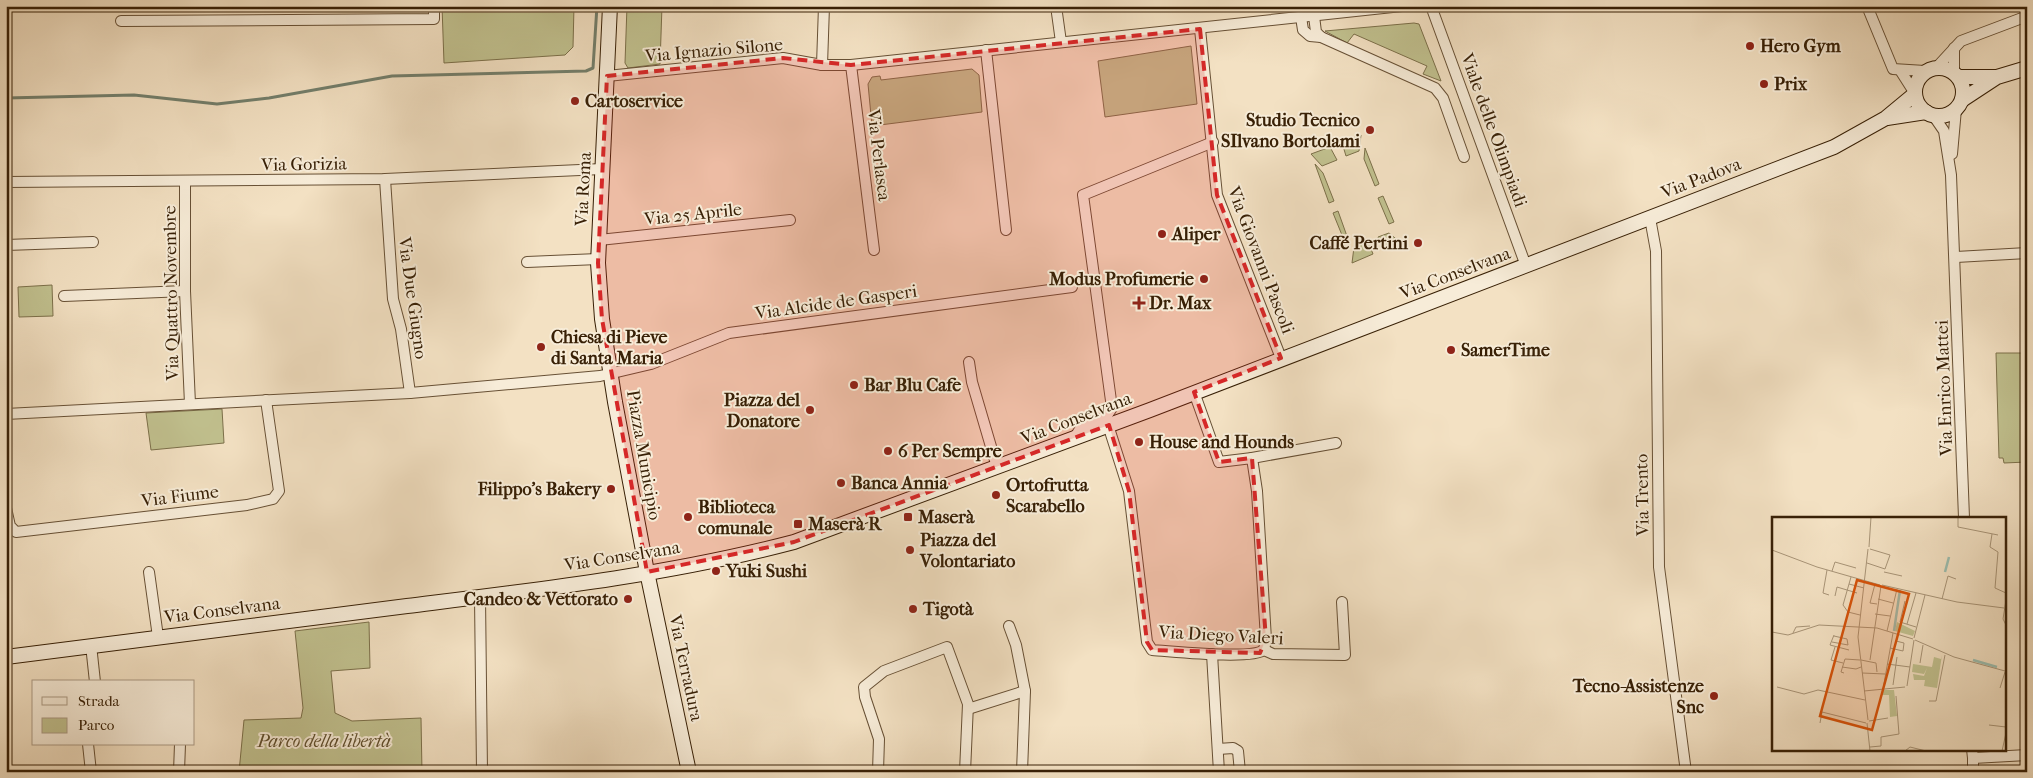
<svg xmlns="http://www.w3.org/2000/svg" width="2033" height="778" viewBox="0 0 2033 778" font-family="'IM FELL French Canon',serif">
	<rect width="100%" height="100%" fill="#f3e1c3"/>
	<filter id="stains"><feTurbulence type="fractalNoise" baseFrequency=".004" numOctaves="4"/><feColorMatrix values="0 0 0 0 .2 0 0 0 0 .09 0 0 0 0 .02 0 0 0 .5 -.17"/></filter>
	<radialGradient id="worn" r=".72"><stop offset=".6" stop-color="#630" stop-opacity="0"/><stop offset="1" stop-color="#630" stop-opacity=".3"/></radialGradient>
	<g fill="#c1c18f" stroke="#7c704a">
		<path d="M 442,6 L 574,6 L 573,47 L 565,55 L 444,63 Z"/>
		<path d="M 627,6 L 662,6 L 660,64 L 628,68 L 625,63 Z"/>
		<path d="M 1414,23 L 1419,24 L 1441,81 L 1423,74 L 1427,66 L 1354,34 L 1347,43 L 1325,31 Z"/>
		<path d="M 1191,46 L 1197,104 L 1105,117 L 1098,61 Z"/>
		<path d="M 972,69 L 979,75 L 982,112 L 872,126 L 868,84 L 872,77 L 880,76 L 881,80 Z"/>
		<path d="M 1361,135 L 1359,151 L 1346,156 L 1343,146 L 1345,145 L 1344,141 Z"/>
		<path d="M 1330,147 L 1337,160 L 1322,166 L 1311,154 Z"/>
		<path d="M 1365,148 L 1379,184 L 1375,186 L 1364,159 Z"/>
		<path d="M 1315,164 L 1323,173 L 1334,201 L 1329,203 Z"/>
		<path d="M 1383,196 L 1394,222 L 1389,224 L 1378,198 Z"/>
		<path d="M 1338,211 L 1348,239 L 1344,240 L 1333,213 Z"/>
		<path d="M 1389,233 L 1401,243 L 1383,250 L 1378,237 Z"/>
		<path d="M 1368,241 L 1373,254 L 1352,263 L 1354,247 Z"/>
		<path d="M 52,285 L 53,316 L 19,317 L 18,287 Z"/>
		<path d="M 1996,353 L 2027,353 L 2027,462 L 2004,463 L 2003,458 L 1999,458 Z"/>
		<path d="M 222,409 L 224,443 L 151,450 L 146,413 Z"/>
		<path d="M 369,622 L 370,668 L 331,671 L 335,713 L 352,721 L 421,718 L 422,772 L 239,772 L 244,720 L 301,718 L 303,708 L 295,631 Z"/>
	</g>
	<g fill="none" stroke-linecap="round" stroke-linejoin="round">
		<path stroke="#737f6c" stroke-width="3" d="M 6,98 L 134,95 L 217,104 L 269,98 L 392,76 L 586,71 L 593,68 L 597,6"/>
		<defs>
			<g id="street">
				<path d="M 1056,6 L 1061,42"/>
				<path d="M 1431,6 L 1526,266"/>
				<path d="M 1867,6 L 1893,69 L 1925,71"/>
				<path d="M 1314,16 L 1316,32 L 1321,37"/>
				<path d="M 1301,17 L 1303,30 L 1310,36 L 1321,37 L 1435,88 L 1443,98 L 1464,157"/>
				<path d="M 121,21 L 434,19 L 434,6"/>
				<path d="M 1200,29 L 1217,195 L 1281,358"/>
				<path d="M 1954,48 L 1954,73"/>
				<path d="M 986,50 L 1006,230"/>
				<path d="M 822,65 L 824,6"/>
				<path d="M 851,65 L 874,250"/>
				<path d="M 1937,67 L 1961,41 L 2022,18"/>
				<path d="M 1900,70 L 1914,92"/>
				<path d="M 607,76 L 783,58 L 822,65 L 851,65 L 1402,6"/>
				<path d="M 1933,115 L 1944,131 L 1951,175 L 1964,518"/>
				<path d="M 1952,154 L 1956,109"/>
				<path d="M 385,179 L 393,299 L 401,329 L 410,393"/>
				<path d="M 6,182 L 385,179 L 602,169"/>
				<path d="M 185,182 L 185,291 L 190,404"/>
				<path d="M 1650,218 L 1656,251 L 1659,567 L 1686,772"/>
				<path d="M 599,240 L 790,220"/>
				<path d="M 6,245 L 93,242"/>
				<path d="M 1956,257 L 2027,253"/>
				<path d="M 527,262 L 598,259"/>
				<path d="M 64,296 L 185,291"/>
				<path d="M 969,362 L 972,382 L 997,467"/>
				<path d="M 1194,392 L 1219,462 L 1252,458 L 1257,491 L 1266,639 L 1264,650"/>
				<path d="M 6,414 L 410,393 L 600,376 L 651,364 L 729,333 L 1072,287"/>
				<path d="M 1108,425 L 1129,491 L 1147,642 L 1152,650 C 1171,651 1251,660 1264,650 L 1273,654 L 1345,655 L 1342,602"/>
				<path d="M 1075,437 L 1082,426 L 1106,417 L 1112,408 L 1083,195 L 1213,142"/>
				<path d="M 1252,458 L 1336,443"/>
				<path d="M 6,508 L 10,526 L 16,532 L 247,505 L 273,499 L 279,491 L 266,400"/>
				<path d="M 149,572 L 158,637"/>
				<path d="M 480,597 L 482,772"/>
				<path d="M 1009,626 L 1016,645 L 1025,691 L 1022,772"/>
				<path d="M 91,645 L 95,682"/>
				<path d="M 1212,654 L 1219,772"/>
				<path d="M 968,709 L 1025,691"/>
				<path d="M 88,744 L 91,772"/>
				<path d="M 1218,749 L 1233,748 L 1238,751 L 1240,772"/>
				<path d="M 1972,749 L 1973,758 L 2027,755"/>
				<path d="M 1973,758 L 1973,772"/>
				<path d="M 179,772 L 180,744"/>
				<path d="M 878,772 L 879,739 L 865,697 L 864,687 L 884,671 L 947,647 L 968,704 L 965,772"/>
			</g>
			<g id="secondary">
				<path d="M 610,6 L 598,263 L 602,319 L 615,402 L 647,572 L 689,772"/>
				<circle cx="1939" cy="92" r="24"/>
				<path d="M 1959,77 L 1996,77"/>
				<path d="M 1962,100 L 1997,77 L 2027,68"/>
				<path d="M 1887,118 L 1926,112"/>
				<path d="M 6,657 C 140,639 274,622 407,606 C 536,590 668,575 794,542 L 1150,410 L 1834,147 L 1886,118 L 1915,94"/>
			</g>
		</defs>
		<use href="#street" stroke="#675035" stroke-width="12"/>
		<use href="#secondary" stroke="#382006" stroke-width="16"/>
		<use href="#street" stroke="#f7ecd8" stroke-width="10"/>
		<use href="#secondary" stroke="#f7ecd8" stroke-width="14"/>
	</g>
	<path fill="#d62828" fill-opacity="0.2" stroke="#d62828" stroke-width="4" stroke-dasharray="10 6" stroke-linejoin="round" d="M 1200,29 L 1217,195 L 1281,358 L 1194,392 L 1219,462 L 1252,458 L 1266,639 L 1260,653 L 1152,650 L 1147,642 L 1129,491 L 1109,425 L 794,542 L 647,572 L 602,319 L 598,263 L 607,76 L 783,58 L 851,65 Z"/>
	<g fill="#8f2418" stroke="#f7ecd8" stroke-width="2">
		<circle cx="1750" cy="46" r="5"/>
		<circle cx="1764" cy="84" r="5"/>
		<circle cx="575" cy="101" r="5"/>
		<circle cx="1370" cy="130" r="5"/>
		<circle cx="1162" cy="234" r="5"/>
		<circle cx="1418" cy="243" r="5"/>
		<circle cx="1204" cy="279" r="5"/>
		<path d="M1136.5 295.5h5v5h5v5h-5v5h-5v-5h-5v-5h5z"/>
		<circle cx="541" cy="347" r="5"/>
		<circle cx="1451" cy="350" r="5"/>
		<circle cx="854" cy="385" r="5"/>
		<circle cx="810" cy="410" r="5"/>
		<circle cx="1139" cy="442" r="5"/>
		<circle cx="888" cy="451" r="5"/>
		<circle cx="841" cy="483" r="5"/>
		<circle cx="611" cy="489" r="5"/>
		<circle cx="996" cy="495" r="5"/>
		<circle cx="688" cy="517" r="5"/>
		<rect x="903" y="512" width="10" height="10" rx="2.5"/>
		<rect x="793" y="519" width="10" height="10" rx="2.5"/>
		<circle cx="910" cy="550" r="5"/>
		<circle cx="716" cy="571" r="5"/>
		<circle cx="628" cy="599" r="5"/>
		<circle cx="913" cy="609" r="5"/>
		<circle cx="1714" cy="696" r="5"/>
	</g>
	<g text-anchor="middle" stroke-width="4" stroke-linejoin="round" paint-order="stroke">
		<g font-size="18" font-weight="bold" fill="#382006" stroke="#f7ecd8" text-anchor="start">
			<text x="1760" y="52">Hero Gym</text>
			<text x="1774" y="90">Prix</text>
			<text x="585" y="107">Cartoservice</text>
			<text x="1360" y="126" text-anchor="end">Studio Tecnico<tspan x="1360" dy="21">SIlvano Bortolami</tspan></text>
			<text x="1172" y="240">Aliper</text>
			<text x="1408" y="249" text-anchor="end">Caffé Pertini</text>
			<text x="1194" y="285" text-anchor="end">Modus Profumerie</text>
			<text x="1149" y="309">Dr. Max</text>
			<text x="551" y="343">Chiesa di Pieve<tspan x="551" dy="21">di Santa Maria</tspan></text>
			<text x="1461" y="356">SamerTime</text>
			<text x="864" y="391">Bar Blu Cafe</text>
			<text x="800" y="406" text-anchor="end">Piazza del<tspan x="800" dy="21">Donatore</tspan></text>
			<text x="1149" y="448">House and Hounds</text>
			<text x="898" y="457">6 Per Sempre</text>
			<text x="851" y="489">Banca Annia</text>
			<text x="1006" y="491">Ortofrutta<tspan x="1006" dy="21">Scarabello</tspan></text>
			<text x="601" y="495" text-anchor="end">Filippo's Bakery</text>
			<text x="698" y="513">Biblioteca<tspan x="698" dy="21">comunale</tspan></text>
			<text x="918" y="523">Maserà</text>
			<text x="808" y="530">Maserà R</text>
			<text x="920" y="546">Piazza del<tspan x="920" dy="21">Volontariato</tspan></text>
			<text x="726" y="577">Yuki Sushi</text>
			<text x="618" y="605" text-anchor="end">Candeo &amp; Vettorato</text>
			<text x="923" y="615">Tigotà</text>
			<text x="1704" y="692" text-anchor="end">Tecno-Assistenze<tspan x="1704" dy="21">Snc</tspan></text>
		</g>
		<g font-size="18" fill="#382006" stroke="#f7ecd8">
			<text transform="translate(714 50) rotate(-5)" y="6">Via Ignazio Silone</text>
			<text transform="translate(1494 130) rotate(70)" y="6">Viale delle Olimpiadi</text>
			<text transform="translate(879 155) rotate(83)" y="6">Via Perlasca</text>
			<text transform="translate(304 164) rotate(-1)" y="6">Via Gorizia</text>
			<text transform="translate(1701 178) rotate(-21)" y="6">Via Padova</text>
			<text transform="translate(583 189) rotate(-87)" y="6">Via Roma</text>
			<text transform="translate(693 214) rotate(-6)" y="6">Via 25 Aprile</text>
			<text transform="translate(1261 260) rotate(69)" y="6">Via Giovanni Pascoli</text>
			<text transform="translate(1455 273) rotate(-21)" y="6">Via Conselvana</text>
			<text transform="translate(171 293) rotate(-91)" y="6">Via Quattro Novembre</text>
			<text transform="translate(413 298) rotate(82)" y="6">Via Due Giugno</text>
			<text transform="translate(836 302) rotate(-8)" y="6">Via Alcide de Gasperi</text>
			<text transform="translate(1944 388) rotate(-92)" y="6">Via Enrico Mattei</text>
			<text transform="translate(1076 418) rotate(-21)" y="6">Via Conselvana</text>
			<text transform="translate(644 455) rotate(80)" y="6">Piazza Municipio</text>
			<text transform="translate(1642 495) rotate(-91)" y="6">Via Trento</text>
			<text transform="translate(180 496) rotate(-7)" y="6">Via Fiume</text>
			<text transform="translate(622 556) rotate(-9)" y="6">Via Conselvana</text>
			<text transform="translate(222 610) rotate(-7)" y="6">Via Conselvana</text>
			<text transform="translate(1221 635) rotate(3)" y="6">Via Diego Valeri</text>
			<text transform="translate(686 668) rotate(78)" y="6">Via Terradura</text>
		</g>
		<g font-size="18" font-style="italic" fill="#61502f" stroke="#f7ecd8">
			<text x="324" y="747">Parco della libertà</text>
		</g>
	</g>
	<g transform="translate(1772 517)">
		<rect width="234" height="234" fill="#f3e1c3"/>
		<path d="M 125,105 L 143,114 L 141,119 L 123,114 ZM 170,138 L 165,171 L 152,169 L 153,163 L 142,163 L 141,157 L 152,159 L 155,151 L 152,157 L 140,155 L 141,147 L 160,150 L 162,140 L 169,142 ZM 110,173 L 122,173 L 125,199 L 118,200 L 117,178 L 111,178 Z" fill="#c1c18f"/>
		<path fill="none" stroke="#9bbeb0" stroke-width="2.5" d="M 173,55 L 177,40M 122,114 L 128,73M 201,143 L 225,150"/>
		<path fill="none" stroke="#a89477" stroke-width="1" d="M 186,0 L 186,10 L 226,18M 220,17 L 218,30 L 226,35 L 223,71 L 234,76M 97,30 L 99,0M 98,32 L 118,38 L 113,52M 0,33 L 45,50 L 108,68M 95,46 L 113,52M 55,53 L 51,76 L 57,78M 60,54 L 63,45 L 84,51M 112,55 L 130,59M 79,60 L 71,88 L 76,95 L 88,98M 77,67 L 92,71M 103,67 L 98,86 L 105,87M 110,68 L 185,85 L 232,91M 63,79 L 65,70 L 85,76M 106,82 L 121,86M 170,82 L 176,59 L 184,62M 234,83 L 231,102 L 234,108M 133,84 L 128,105 L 144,110M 103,97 L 118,99M 135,107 L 144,76M 115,114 L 125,72M 0,115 L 16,118 L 47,108 L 105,111 L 141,122M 21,116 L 24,110 L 38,109M 62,118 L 58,128 L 77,133M 142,121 L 153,78M 143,123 L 182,140 L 233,154M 60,125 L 76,128 L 75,122 L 62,119M 63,130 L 59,143 L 71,146M 118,131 L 131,134 L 132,126 L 124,124M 89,143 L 104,146 L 105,155M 98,143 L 109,69M 148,146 L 151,128M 115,147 L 138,150M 70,150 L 84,152 L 89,150M 72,156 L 69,155 L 73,142 L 88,143M 90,156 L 113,157M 121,168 L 125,140M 135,169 L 142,123M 5,170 L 32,177 L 46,173 L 93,183M 228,171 L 233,155M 111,172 L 121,116M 92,174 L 133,170M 157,184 L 164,184 L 173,138M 96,203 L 86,120 L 96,32M 97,204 L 116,201M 48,206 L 50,195 L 94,206M 95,206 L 98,234M 217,208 L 234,210M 98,230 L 109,229 L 109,220 L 127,217 L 124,179M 133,234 L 138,230 L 154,234M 230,234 L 234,216"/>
		<path fill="#d6530b" fill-opacity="0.15" stroke="#d6530b" stroke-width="2.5" d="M 85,63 L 137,77 L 100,213 L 48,199 Z"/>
		<rect width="234" height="234" fill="none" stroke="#382006" stroke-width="2.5"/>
	</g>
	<rect width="2033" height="778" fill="none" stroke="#f3e1c3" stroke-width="25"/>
	<rect x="8" y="8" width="2018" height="763" fill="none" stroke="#382006" stroke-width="2.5"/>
	<rect x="12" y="12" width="2008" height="753" fill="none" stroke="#382006"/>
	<rect x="32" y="680" width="162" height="65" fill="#f7ecd8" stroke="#ab9a84"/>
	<rect x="42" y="697" width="25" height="8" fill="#f7ecd8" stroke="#ab9a84"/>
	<text x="78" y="706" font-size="15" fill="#382006">Strada</text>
	<rect x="42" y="718" width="25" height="15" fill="#c1c18f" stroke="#ab9a84"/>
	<text x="78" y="730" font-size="15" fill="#382006">Parco</text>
	<rect width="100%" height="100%" filter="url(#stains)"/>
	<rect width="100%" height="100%" fill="url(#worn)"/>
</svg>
